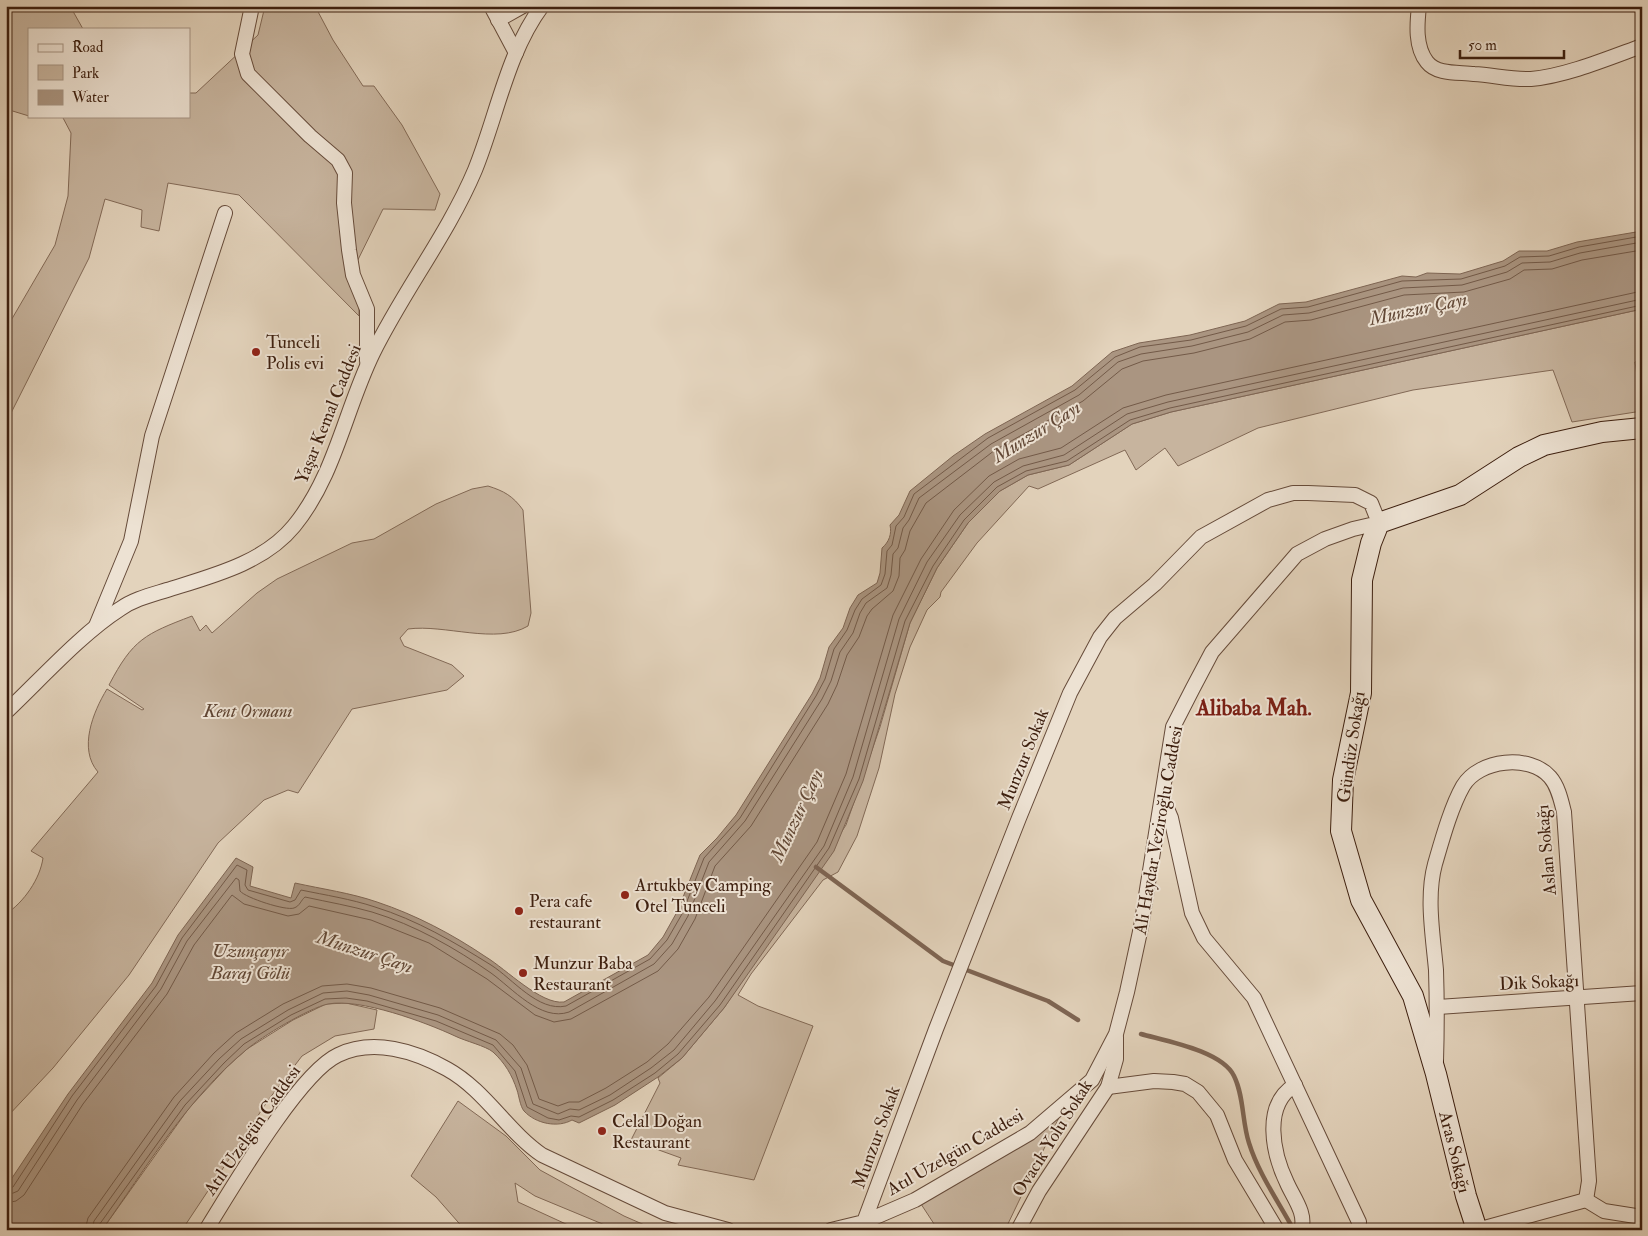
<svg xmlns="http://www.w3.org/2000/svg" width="1648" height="1236" viewBox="0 0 1648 1236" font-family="'IM FELL Double Pica',serif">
	<rect width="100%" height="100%" fill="#e3d3bc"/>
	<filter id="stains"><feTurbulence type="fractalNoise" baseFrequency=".004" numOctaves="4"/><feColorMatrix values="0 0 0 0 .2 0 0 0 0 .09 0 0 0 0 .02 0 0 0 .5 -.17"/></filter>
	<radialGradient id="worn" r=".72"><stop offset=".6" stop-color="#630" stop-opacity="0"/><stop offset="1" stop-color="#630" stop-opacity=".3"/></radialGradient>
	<g fill="#c7b49e" stroke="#826956">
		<path d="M 6,6 L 70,6 L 83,29 L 29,29 L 29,116 L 6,109 Z"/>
		<path d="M 265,6 L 315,6 L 333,40 L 363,86 L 374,86 L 402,125 L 440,194 L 435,210 L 383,209 L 348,280 L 359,307 L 359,316 L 239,195 L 168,183 L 159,231 L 141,227 L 142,210 L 105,199 L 89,258 L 6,423 L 6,329 L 55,245 L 68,196 L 71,133 L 62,116 L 189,116 L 189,93 L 196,93 L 258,35 Z"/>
		<path d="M 1642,309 L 1642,360 L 1635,362 L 1642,411 L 1572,422 L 1553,370 L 1413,390 L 1258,428 L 1178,466 L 1165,448 L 1136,470 L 1125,450 L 1038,489 L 1029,486 L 977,543 L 941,592 L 940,597 L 927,610 L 910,647 L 895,694 L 879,768 L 857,836 L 838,872 L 823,880 L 751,974 L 738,995 L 758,1006 L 813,1026 L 754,1180 L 678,1165 L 681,1158 L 631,1140 L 660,1083 L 658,1078 L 682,1058 L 724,1008 L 846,825 L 880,727 L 910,623 L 937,568 L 968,523 L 1000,491 L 1028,475 L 1069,465 L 1132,424 L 1171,412 Z"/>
		<path d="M 488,486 C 504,491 513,496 523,510 L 531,613 L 528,626 C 496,645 445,624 408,629 L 400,638 L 404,646 L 452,665 L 464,676 L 447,690 L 352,709 L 298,793 L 288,790 L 264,800 L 218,843 L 129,975 L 53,1068 L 6,1118 L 6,914 C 24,902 40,879 43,858 L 31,851 L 98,772 C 78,749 93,712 107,689 L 142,710 L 144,709 L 109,685 C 133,639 145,634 192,616 L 200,631 L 206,625 L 212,633 L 257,593 L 277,579 L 352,543 L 374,539 L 436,504 L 472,489 Z"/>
		<path d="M 346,1003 L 377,1010 L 374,1029 L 335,1036 L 302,1056 L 269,1099 L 182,1230 L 102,1230 L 189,1108 L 227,1067 L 247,1049 L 293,1020 L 326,1004 Z"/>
		<path d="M 458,1101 L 506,1136 L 540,1170 L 624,1216 L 656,1230 L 617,1230 L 535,1196 L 515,1183 L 518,1202 L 579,1230 L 465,1230 L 436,1197 L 411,1176 Z"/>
		<path d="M 1065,1105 L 1005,1230 L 938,1230 L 921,1204 Z"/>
	</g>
	<path fill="#aa9581" stroke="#7e6553" d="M 1642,231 L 1642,309 L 1171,412 L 1132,424 L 1069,465 L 1028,475 L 1000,491 L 968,523 L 937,568 L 910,623 L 863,781 L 834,851 L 724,1008 L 682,1058 L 658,1077 L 615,1105 L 579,1123 L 572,1120 C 558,1128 536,1124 524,1111 C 520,1106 519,1096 517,1090 C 512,1075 505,1063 493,1052 C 486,1046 465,1041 455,1036 C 425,1022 360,998 328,1004 C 309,1008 261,1037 246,1050 C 187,1099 146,1168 102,1230 L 6,1230 L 6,1187 L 68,1094 L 152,983 L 178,935 L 236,858 L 253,867 L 250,886 L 291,898 L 295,883 C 322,889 351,893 377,902 C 416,915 452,934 486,957 C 506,969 541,1005 564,1002 L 648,955 L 663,937 L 677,912 L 700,855 L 717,838 L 736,815 L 812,694 L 820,678 L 829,647 L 843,628 L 850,608 L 858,595 L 877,583 L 880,573 L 882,548 C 889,542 892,534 890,525 L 899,515 L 910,491 L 953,456 L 985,434 L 1072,386 L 1112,352 L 1139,343 L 1190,335 L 1245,321 L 1279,304 L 1306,302 L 1402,276 L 1416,277 L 1427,273 L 1460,274 L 1503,261 L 1519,251 L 1547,251 L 1577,242 Z"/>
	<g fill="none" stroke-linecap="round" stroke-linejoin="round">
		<g stroke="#735a48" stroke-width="1">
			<path d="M 6,1189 L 13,1187 L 72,1096 L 156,986 L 182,938 L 237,865 L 247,870 L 245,885 L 248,890 L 290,902 L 295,900 L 301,890 C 325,895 351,899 375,907 C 417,920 454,942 491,965 C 513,979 538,1012 566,1006 L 650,959 L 667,940 L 682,914 L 704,858 L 740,818 L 816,696 L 825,679 L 834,649 L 847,630 L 855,610 L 862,599 L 881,585 L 885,574 L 887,551 L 892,545 L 896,526 L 904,517 L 914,494 L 988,438 L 1075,390 L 1115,357 L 1140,347 L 1191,340 L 1246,326 L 1281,309 L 1308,307 L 1402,281 L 1461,279 L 1505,266 L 1520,257 L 1549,256 L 1579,247 L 1642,236"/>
			<path d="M 6,1196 L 18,1191 L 77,1100 L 161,989 L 187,941 L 236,878 L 239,880 L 240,891 C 246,898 286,911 294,908 C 300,906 301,900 305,897 C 328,902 351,906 372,912 C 415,925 455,948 491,973 C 512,988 541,1022 569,1012 L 654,964 L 672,944 L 688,916 L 709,862 L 745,821 L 822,699 L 831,681 L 840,652 L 853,633 L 860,613 L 866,603 L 887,588 L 891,575 L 893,554 L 898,548 L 903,528 L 909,520 L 919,498 L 991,444 L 1079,395 L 1118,362 L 1141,354 L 1192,346 L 1248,332 L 1283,315 L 1309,313 L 1403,288 L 1462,285 L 1507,272 L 1522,263 L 1550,262 L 1580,253 L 1642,242"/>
			<path d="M 6,1203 L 16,1201 L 24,1195 L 83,1104 L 167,994 L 194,945 L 232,895 L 244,904 L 288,916 L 299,914 L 309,906 L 371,920 L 429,943 L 487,979 L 535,1015 L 554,1022 L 571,1019 L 658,971 L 678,949 L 695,919 L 715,866 L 751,826 L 828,704 L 837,685 L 847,655 L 859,637 L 867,616 L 872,609 L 893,591 L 899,576 L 900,558 L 905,550 L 910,531 L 926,503 L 995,450 L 1083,401 L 1122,369 L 1143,361 L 1194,353 L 1250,339 L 1285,322 L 1311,320 L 1404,295 L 1464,292 L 1510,279 L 1524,270 L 1552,269 L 1582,260 L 1642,250"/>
			<path d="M 85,1230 L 88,1218 L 174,1097 L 214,1053 L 236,1033 L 283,1004 L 322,986 L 347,984 L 371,988 L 440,1008 L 500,1034 L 513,1045 L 527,1065 L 539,1099 L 558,1106 L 569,1102 L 579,1102 L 606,1088 L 647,1062 L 668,1044 L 709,997 L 817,842 L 846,774 L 893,615 L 921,559 L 954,510 L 989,476 L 1019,459 L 1061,448 L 1123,408 L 1166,395 L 1642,291"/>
			<path d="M 92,1230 L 94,1221 L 180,1101 L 219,1059 L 241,1039 L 288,1010 L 323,993 L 347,991 L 369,995 L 438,1015 L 496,1040 L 521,1068 L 533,1104 L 558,1114 L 570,1109 L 579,1110 L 610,1095 L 651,1068 L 674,1050 L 715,1001 L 824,846 L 853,777 L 899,619 L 927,562 L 960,515 L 994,482 L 1023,466 L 1064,455 L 1127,414 L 1168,402 L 1642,299"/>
			<path d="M 98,1230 L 99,1225 L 185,1105 L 224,1063 L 244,1044 L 291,1015 L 325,999 L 346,998 L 367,1001 L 436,1021 L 493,1045 L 515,1071 L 527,1107 L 548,1118 L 559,1120 L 571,1116 L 579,1117 L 613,1100 L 655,1073 L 678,1054 L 720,1005 L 829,848 L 859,779 L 905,621 L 933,566 L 964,520 L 997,487 L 1026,471 L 1067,461 L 1130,420 L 1170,408 L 1642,305"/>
		</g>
		<g stroke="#7e6553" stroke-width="4.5">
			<path d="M 816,867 L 943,961 L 1048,1001 L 1078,1020"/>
			<path d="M 1141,1034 C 1166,1041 1222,1051 1234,1076 C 1244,1096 1242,1122 1249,1143 C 1258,1172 1276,1198 1291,1225"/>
		</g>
		<defs>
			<g id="street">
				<path d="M 252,6 L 242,54 L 248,74 L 310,136 L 338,160 L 345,173 L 344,203 L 349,250 L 353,275 L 367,309 L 367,361"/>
				<path d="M 491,6 L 516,53"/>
				<path d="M 1419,6 C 1417,24 1415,47 1427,62 C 1437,75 1459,72 1474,74 C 1493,75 1512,80 1531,79 C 1566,76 1609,58 1642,46"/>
				<path d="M 498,20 L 523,6"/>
				<path d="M 96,626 L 131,541 L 152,436 L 225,213"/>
				<path d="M 6,712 C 40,680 81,634 120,609 C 134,599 151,595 167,590 C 212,576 264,563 294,526 C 335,476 345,410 373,353 C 404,290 448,234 475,170 C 497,116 507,53 542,6"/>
				<path d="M 1162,797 L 1171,818 L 1192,913 L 1204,938 L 1254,998 L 1359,1222"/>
				<path d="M 1438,1007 L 1642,993"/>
				<path d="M 1436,1061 C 1437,1030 1437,1000 1436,970 C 1433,936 1426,897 1435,864 C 1442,840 1451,807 1463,786 C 1479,759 1530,754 1550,777 C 1558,786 1561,800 1564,812 L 1589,1181 L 1586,1200"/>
				<path d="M 1295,1085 C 1262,1105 1273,1154 1287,1183 C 1293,1197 1307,1214 1301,1230"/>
				<path d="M 1108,1087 L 1154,1081 L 1173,1082 L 1185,1084 L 1198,1092 L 1217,1115 L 1235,1160 L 1277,1230"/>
				<path d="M 1586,1200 L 1604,1211 L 1642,1217"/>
				<path d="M 206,1230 C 231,1190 299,1073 338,1055 C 373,1038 415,1051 447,1069 C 485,1090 507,1131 542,1155 L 665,1213 L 728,1230"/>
				<path d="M 831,1230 L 864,1222 L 915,1200 L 1030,1133 L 1092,1080 L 1116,1034 L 1127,992 L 1141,927 L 1173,727 L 1193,688 L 1212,652 L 1297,554 L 1325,539 L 1353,529 L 1379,523 L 1371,503 L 1355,495 L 1308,493 L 1293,493 L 1268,500 L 1201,537 L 1155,584 L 1115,618 L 1100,637 L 1070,693 L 1019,818 L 936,1029 L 864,1222"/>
				<path d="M 1018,1230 L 1039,1191 L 1108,1087 L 1116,1059 L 1116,1037"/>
				<path d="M 1477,1230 L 1586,1200"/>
			</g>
			<path id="secondary" d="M 1477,1230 L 1466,1196 L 1436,1074 L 1413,996 L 1361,900 L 1341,831 L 1343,780 L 1361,693 L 1362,580 L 1371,543 L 1379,523 L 1460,495 L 1519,457 L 1544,445 L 1602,432 L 1642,428"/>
		</defs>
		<use href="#street" stroke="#664b3a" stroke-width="16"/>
		<use href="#secondary" stroke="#3c1e0e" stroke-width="22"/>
		<use href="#street" stroke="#ede2d3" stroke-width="14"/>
		<use href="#secondary" stroke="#ede2d3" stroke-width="20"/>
	</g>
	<g fill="#8f2418" stroke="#ede2d3" stroke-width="2">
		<circle cx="256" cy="352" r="5"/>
		<circle cx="625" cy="895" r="5"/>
		<circle cx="519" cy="911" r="5"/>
		<circle cx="523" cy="973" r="5"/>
		<circle cx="602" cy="1131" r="5"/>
	</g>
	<g text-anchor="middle" stroke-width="4" stroke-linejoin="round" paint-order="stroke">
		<g font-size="18" fill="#3c1e0e" stroke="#ede2d3" text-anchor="start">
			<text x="266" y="348">Tunceli<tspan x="266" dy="21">Polis evi</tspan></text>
			<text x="635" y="891">Artukbey Camping<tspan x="635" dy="21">Otel Tunceli</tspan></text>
			<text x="529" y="907">Pera cafe<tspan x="529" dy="21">restaurant</tspan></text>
			<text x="533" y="969">Munzur Baba<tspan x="533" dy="21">Restaurant</tspan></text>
			<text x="612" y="1127">Celal Doğan<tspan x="612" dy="21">Restaurant</tspan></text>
		</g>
		<g font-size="18" fill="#3c1e0e" stroke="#ede2d3">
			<text transform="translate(328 414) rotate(-68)" y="6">Yaşar Kemal Caddesi</text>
			<text transform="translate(1351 747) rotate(-82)" y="6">Gündüz Sokağı</text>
			<text transform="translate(1023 759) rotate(-68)" y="6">Munzur Sokak</text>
			<text transform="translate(1158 830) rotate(-80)" y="6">Ali Haydar Veziroğlu Caddesi</text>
			<text transform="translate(1546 850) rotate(-95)" y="6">Aslan Sokağı</text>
			<text transform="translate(1539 982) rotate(-3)" y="6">Dik Sokağı</text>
			<text transform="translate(252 1130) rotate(-55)" y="6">Atıl Uzelgün Caddesi</text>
			<text transform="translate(876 1137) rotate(-70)" y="6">Munzur Sokak</text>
			<text transform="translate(1052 1138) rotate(-58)" y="6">Ovacık Yolu Sokak</text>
			<text transform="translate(955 1152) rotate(-30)" y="6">Atıl Uzelgün Caddesi</text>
			<text transform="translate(1455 1152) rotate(76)" y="6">Aras Sokağı</text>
		</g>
		<g font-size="18" font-style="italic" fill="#5f4432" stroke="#ede2d3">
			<text x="248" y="717">Kent Ormanı</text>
		</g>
		<g font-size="19" font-style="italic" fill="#624836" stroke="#ede2d3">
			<text transform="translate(1418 308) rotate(-12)" y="7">Munzur Çayı</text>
			<text transform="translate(1036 431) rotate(-32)" y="7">Munzur Çayı</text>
			<text transform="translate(796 815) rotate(-65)" y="7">Munzur Çayı</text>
			<text x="250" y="957">Uzunçayır<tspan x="250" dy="22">Baraj Gölü</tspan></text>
			<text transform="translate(365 951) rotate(18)" y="7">Munzur Çayı</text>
		</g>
		<g font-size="22" font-weight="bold" fill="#7a1f14" stroke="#ede2d3">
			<text x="1254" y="715">Alibaba Mah.</text>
		</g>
	</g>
	<rect width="1648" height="1236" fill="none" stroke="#e3d3bc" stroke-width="25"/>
	<rect x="8" y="8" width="1633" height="1221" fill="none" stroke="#3c1e0e" stroke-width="2.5"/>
	<rect x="12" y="12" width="1623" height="1211" fill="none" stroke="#3c1e0e"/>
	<rect x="28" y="28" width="162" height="90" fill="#ede2d3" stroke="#a69484"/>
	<rect x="38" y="44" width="25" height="8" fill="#ede2d3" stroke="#a69484"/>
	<text x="72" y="52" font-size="15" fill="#3c1e0e">Road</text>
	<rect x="38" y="65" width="25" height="15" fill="#c7b49e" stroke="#a69484"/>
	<text x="72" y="78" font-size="15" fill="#3c1e0e">Park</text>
	<rect x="38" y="90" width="25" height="15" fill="#aa9581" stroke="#a69484"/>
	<text x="72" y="102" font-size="15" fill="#3c1e0e">Water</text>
	<path d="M1460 50v8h104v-8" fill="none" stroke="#3c1e0e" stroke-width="2.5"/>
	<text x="1468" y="50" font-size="15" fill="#3c1e0e" stroke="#ede2d3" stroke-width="4" paint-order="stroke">50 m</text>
	<rect width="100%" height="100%" filter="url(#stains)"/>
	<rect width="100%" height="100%" fill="url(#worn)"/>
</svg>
